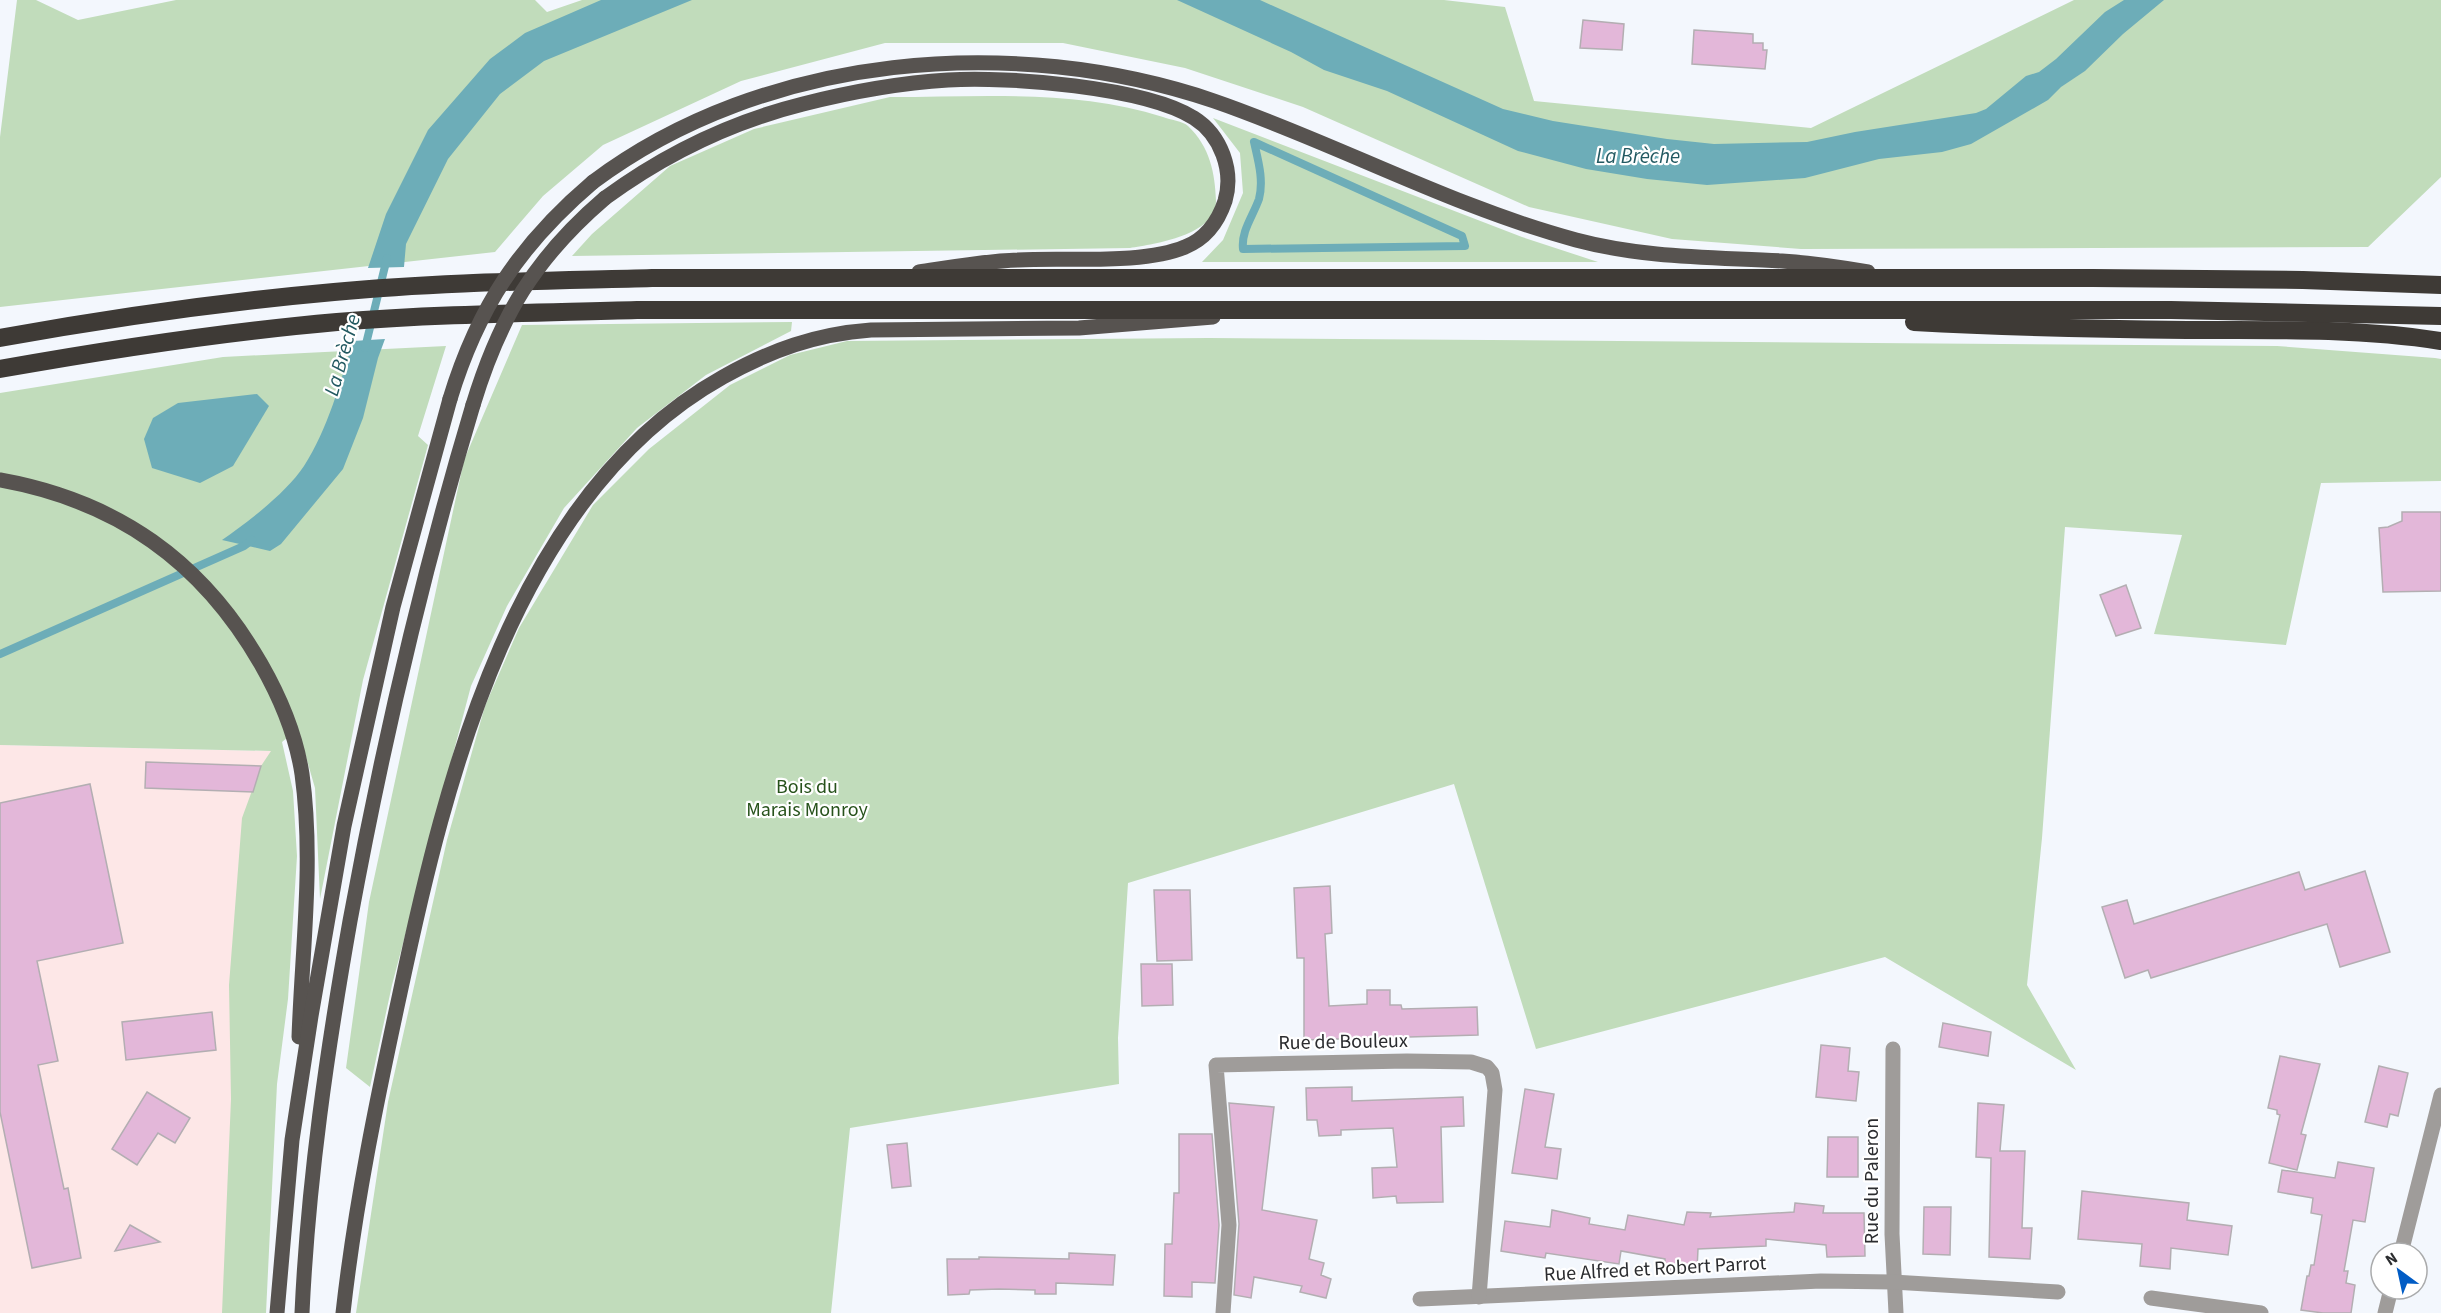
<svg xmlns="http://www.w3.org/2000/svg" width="2441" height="1313" viewBox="0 0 2441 1313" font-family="'Source Sans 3',sans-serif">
	<rect width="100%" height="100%" fill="#f3f7fd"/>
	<path fill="#fde7e7" d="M 0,745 L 271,751 L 251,1313 L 0,1313 Z"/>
	<g fill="#c1dcbb">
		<path d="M 17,0 L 36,0 L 78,20 L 176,0 L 535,0 L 547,12 L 582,0 L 1444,0 L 1505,7 L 1534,101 L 1811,128 L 2074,0 L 2441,0 L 2441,177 L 2368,247 L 1801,249 L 1672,239 L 1529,207 L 1303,107 L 1185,68 L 1063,43 L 885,43 L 741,81 L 603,145 L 543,196 L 495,252 L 0,307 L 0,137 Z"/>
		<path d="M 890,97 C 980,97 1075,89 1163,117 C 1170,120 1183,121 1188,126 C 1210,147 1215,173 1216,201 C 1216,235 1155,244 1130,248 L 572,256 L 592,234 L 670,166 L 754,129 Z"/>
		<path d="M 1213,118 L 1522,237 L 1598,262 L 1202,262 L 1223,240 L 1243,193 L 1240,153 Z"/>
		<path d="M 792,322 L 791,331 L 706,375 L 637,428 L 564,508 L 507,606 L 471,686 L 392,985 L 370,1087 L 346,1068 L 369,902 L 464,460 L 522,325 Z"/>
		<path d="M 1209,338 L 2277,346 L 2435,358 L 2441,359 L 2441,481 L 2321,483 L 2286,645 L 2154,634 L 2182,535 L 2065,527 L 2042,838 L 2027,985 L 2076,1070 L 1885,957 L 1536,1049 L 1454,784 L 1128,883 L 1118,1038 L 1119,1084 L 850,1128 L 831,1313 L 356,1313 L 388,1102 L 447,840 L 485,706 L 519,628 L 593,505 L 649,449 L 730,385 L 790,355 L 847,341 Z"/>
		<path d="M 446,346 L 418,436 L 428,445 L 363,680 L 320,899 L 315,788 L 298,729 L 282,742 L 293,791 L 297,856 L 288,999 L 277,1084 L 266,1313 L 222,1313 L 231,1099 L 229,985 L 242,818 L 261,766 L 271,751 L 0,745 L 0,393 L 223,357 Z"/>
	</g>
	<g fill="#6dadb8">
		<path d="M 601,0 L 692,0 L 544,61 L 500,94 L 448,159 L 406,244 L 404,267 L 368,268 L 386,214 L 428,130 L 490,59 L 525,33 Z"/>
		<path d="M 1177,0 L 1260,0 L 1503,109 L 1553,121 L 1667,139 L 1714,144 L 1807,142 L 1855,132 L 1976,113 L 1986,109 L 2026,76 L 2039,72 L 2056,59 L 2105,12 L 2124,0 L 2164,0 L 2123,34 L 2085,71 L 2061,87 L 2048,100 L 1971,144 L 1942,152 L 1879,159 L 1805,178 L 1707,185 L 1647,179 L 1586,169 L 1518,151 L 1387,91 L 1324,70 L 1291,52 Z"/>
		<path d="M 385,339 L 378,358 L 363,418 L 343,469 L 281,544 L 270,551 L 222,540 C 248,522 286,493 304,466 C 328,429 340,383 353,341 Z"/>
		<path d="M 257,394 L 269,406 L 233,466 L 200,483 L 152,468 L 144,439 L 153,418 L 178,403 Z"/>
	</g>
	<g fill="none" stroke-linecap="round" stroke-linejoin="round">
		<g stroke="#6dadb8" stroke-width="8">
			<path d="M 1254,142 L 1462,236 L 1465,246 L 1243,249 C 1241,231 1253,216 1259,199 C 1264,180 1258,160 1254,142 Z"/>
			<path d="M 365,348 L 387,258"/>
			<path d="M 0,654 L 244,546 L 252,540"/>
		</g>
	</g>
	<g fill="#e3b7d9" stroke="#b3aeb2" stroke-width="1.5">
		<path d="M 1583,20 L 1624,24 L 1622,50 L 1580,48 Z"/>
		<path d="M 1694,30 L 1753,34 L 1753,43 L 1763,43 L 1763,50 L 1767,50 L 1765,69 L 1692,64 Z"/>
		<path d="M 2402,512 L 2441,512 L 2441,591 L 2383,592 L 2379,528 L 2388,527 L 2402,521 Z"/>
		<path d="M 2126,585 L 2141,628 L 2116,636 L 2100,595 Z"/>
		<path d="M 146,762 L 261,766 L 253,792 L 145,788 Z"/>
		<path d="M 90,784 L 123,943 L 37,961 L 58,1061 L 38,1065 L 64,1189 L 68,1188 L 81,1258 L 32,1268 L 0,1112 L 0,803 Z"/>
		<path d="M 2365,871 L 2390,952 L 2340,967 L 2327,924 L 2151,978 L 2148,970 L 2125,978 L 2102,907 L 2127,900 L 2134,924 L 2299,872 L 2305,890 Z"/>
		<path d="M 1330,886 L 1332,933 L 1325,934 L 1329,1006 L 1367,1004 L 1367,990 L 1390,990 L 1390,1005 L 1401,1005 L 1402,1009 L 1477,1007 L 1478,1035 L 1304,1040 L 1304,958 L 1297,958 L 1294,888 Z"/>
		<path d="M 1154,890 L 1190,890 L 1192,960 L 1157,961 Z"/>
		<path d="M 1141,964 L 1172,964 L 1173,1005 L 1142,1006 Z"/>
		<path d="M 212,1012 L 216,1050 L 126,1060 L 122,1022 Z"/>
		<path d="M 1943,1023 L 1991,1032 L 1988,1056 L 1939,1047 Z"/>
		<path d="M 1821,1045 L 1850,1048 L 1848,1071 L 1859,1072 L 1856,1101 L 1816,1097 Z"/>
		<path d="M 2280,1056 L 2320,1064 L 2301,1134 L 2306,1135 L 2297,1170 L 2269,1163 L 2280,1115 L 2277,1114 L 2277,1110 L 2268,1108 Z"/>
		<path d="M 2379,1066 L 2408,1073 L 2398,1116 L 2390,1114 L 2387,1127 L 2365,1122 Z"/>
		<path d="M 1352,1087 L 1352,1101 L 1463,1097 L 1464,1126 L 1441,1127 L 1443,1202 L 1397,1203 L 1396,1196 L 1373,1198 L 1372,1168 L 1397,1167 L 1393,1128 L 1341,1130 L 1341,1135 L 1319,1136 L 1317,1120 L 1307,1120 L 1306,1088 Z"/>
		<path d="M 1525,1089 L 1554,1094 L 1545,1147 L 1561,1149 L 1557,1179 L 1512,1173 Z"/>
		<path d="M 147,1092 L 190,1118 L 175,1143 L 158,1133 L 137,1165 L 112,1149 Z"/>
		<path d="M 1229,1103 L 1274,1107 L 1262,1210 L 1317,1220 L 1309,1259 L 1324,1263 L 1321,1275 L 1331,1279 L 1326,1298 L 1300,1292 L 1302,1286 L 1254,1277 L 1251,1298 L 1234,1295 L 1239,1224 Z"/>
		<path d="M 1978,1103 L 2004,1105 L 2000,1151 L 2025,1151 L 2022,1228 L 2032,1228 L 2030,1259 L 1989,1257 L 1991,1158 L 1976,1157 Z"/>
		<path d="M 1179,1134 L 1212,1134 L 1219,1225 L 1215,1283 L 1192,1282 L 1192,1297 L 1164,1296 L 1165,1244 L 1172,1244 L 1174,1193 L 1179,1193 Z"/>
		<path d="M 1828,1137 L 1858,1137 L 1858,1177 L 1827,1177 Z"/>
		<path d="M 907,1143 L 911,1186 L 892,1188 L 887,1145 Z"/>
		<path d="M 2338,1162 L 2374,1168 L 2365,1222 L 2353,1220 L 2344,1271 L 2348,1271 L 2346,1283 L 2355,1285 L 2351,1313 L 2323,1313 L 2301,1310 L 2307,1276 L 2309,1276 L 2311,1265 L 2314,1265 L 2322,1215 L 2311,1213 L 2313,1198 L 2278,1192 L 2282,1170 L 2335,1178 Z"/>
		<path d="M 2082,1191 L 2189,1203 L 2187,1220 L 2232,1226 L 2228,1255 L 2171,1248 L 2170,1269 L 2140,1266 L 2142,1244 L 2078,1239 Z"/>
		<path d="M 1795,1203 L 1824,1206 L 1823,1213 L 1864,1213 L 1865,1256 L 1827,1257 L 1826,1245 L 1766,1239 L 1766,1246 L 1698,1249 L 1697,1270 L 1665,1270 L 1665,1259 L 1621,1251 L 1619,1264 L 1546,1253 L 1545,1258 L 1501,1251 L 1505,1221 L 1550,1227 L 1552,1210 L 1590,1218 L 1589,1224 L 1625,1230 L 1628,1215 L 1684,1225 L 1687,1212 L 1711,1213 L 1710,1217 L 1794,1212 Z"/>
		<path d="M 1924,1207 L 1951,1207 L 1950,1255 L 1923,1254 Z"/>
		<path d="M 130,1225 L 160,1242 L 115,1251 Z"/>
		<path d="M 1069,1253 L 1115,1255 L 1113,1285 L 1056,1283 L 1056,1294 L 1035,1294 L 1035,1290 L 999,1289 L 970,1290 L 969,1294 L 948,1295 L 947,1259 L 979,1259 L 979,1257 L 1069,1259 Z"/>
	</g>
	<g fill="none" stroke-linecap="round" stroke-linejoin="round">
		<g stroke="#9f9c9a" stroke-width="15">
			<path d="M 1893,1049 L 1892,1234 L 1896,1313"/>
			<path d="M 2401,1253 L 2441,1095"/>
			<path d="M 2151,1298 L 2261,1313"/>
			<path d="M 1420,1299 L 1821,1281 L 1893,1282 L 2058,1292"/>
			<path d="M 1223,1313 L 1229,1225 L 1216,1065 L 1407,1061 L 1471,1062 L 1487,1067 L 1492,1073 L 1495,1090 L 1479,1297"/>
			<path d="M 2385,1313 L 2391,1289"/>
		</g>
		<g stroke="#575350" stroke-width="15">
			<path d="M 593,182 C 765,53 1014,33 1214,101 C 1336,143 1450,206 1576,240 C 1643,258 1713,257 1782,261 C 1811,263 1840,267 1868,272"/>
			<path d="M 605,198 C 665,154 731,122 803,104 C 850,92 899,83 948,80 C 1007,76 1145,87 1194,118 C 1221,135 1234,171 1225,201 C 1218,222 1205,239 1185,247 C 1143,265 1065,257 1018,260 C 985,261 952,267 919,272"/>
			<path d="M 0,480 C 117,501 202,561 261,664 C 281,699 296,735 302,774 C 314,861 302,950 299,1037"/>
			<path d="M 277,1313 L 292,1140 L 311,1016 L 344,826 L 393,607 L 450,399"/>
			<path d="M 302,1313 C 308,1181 327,1051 350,921 C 382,747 422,575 473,405"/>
			<path d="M 343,1313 C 355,1205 377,1099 400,993 C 446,776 515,493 723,377 C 771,350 816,334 871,330 L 1079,328 L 1213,317"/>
		</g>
		<g stroke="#3e3a36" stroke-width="18">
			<path d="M 1914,322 C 2005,327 2096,329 2187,330 C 2271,330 2357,328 2441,341"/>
			<path d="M 0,338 C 110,318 222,302 334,292 C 439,282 546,281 652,278 L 2093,278 L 2303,280 L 2441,285"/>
			<path d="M 0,369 C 112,349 224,332 337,322 C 437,314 537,313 637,310 L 2171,310 L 2441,316"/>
		</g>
		<g stroke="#575350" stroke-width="15">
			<path d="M 450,399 C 478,307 520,244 593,182"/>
			<path d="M 473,405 C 500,316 535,258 605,198"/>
		</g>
	</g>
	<g text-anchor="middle" stroke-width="4.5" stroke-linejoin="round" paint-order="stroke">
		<g font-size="20" fill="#27521b" stroke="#fff">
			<text x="807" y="793">Bois du<tspan x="807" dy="23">Marais Monroy</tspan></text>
		</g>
		<g font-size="20" fill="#2b2c2f" stroke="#fff">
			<text transform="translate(1343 1041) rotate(-1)" y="7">Rue de Bouleux</text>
			<text transform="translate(1871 1181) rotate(-90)" y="7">Rue du Paleron</text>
			<text transform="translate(1655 1268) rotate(-3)" y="7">Rue Alfred et Robert Parrot</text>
		</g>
		<g font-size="21" font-style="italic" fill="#225961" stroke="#fff">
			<text x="1638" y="163">La Brèche</text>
			<text transform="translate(342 355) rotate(-74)" y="7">La Brèche</text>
		</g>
	</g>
	<g transform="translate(2399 1271) rotate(327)"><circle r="28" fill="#ffffff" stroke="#aaabac" stroke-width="1.5"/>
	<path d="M0-4.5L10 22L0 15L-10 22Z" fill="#015cc5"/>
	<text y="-9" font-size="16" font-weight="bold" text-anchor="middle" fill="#2b2c2f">N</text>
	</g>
</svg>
